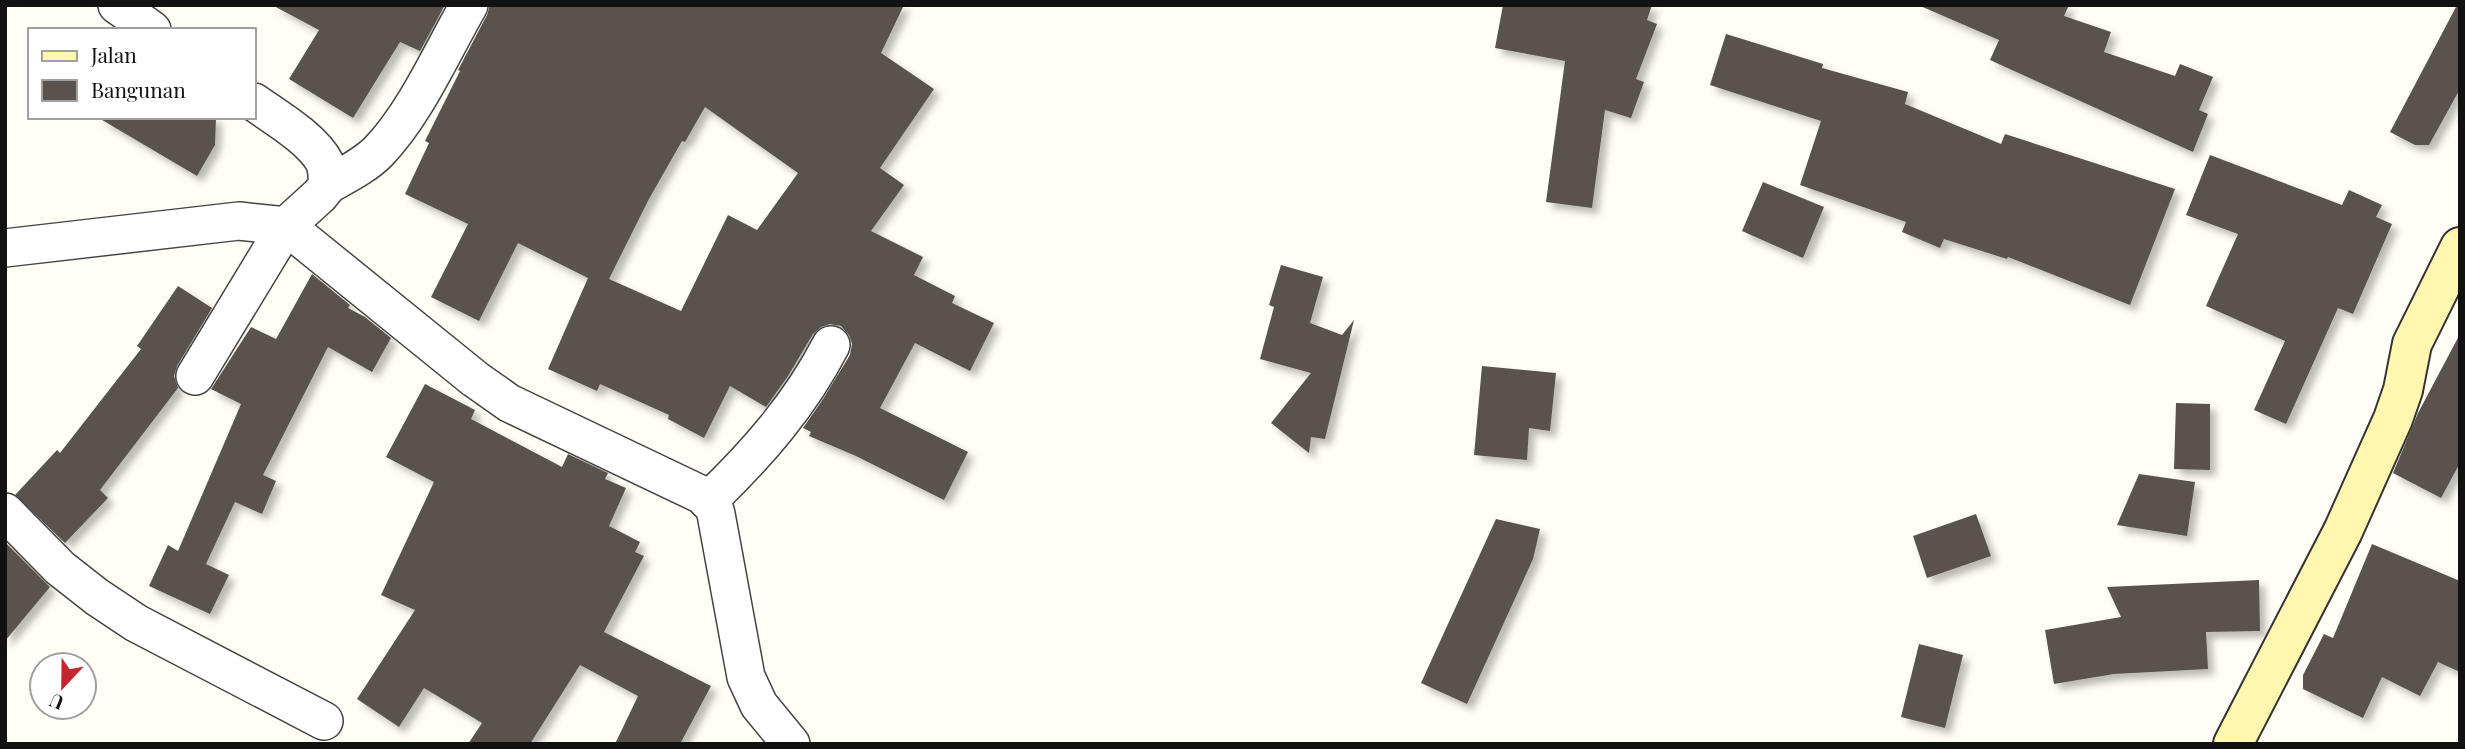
<svg xmlns="http://www.w3.org/2000/svg" width="2465" height="749" viewBox="0 0 2465 749" font-family="'Playfair Display',serif">
	<defs>
		<filter id="shadow"><feDropShadow dx="6" dy="6" stdDeviation="3.5" flood-color="#0004"/></filter>
	</defs>
	<rect width="100%" height="100%" fill="#fffdf5"/>
	<g fill="#5a524d" fill-rule="evenodd" filter="url(#shadow)">
		<path d="M 272,5 L 445,5 L 420,51 L 400,42 L 353,118 L 289,79 L 319,30 Z"/>
		<path d="M 490,5 L 904,5 L 881,53 L 934,89 L 880,168 L 904,185 L 871,231 L 923,257 L 914,275 L 955,296 L 952,303 L 994,323 L 970,371 L 915,343 L 880,408 L 968,452 L 944,500 L 856,456 L 809,436 L 811,432 L 803,428 L 823,399 L 850,355 L 852,344 L 849,335 L 841,326 L 830,324 L 821,327 L 813,334 L 788,376 L 766,407 L 730,386 L 704,438 L 668,419 L 669,415 L 600,384 L 597,391 L 548,369 L 588,278 L 518,243 L 479,321 L 431,297 L 468,224 L 405,194 L 429,143 L 425,141 L 460,71 L 458,70 L 487,15 ZM 705,107 L 798,173 L 757,230 L 728,215 L 681,311 L 609,279 L 649,199 L 682,141 L 685,142 Z"/>
		<path d="M 1503,5 L 1652,5 L 1647,20 L 1657,24 L 1636,79 L 1644,82 L 1631,118 L 1605,110 L 1592,208 L 1546,202 L 1565,61 L 1495,48 Z"/>
		<path d="M 1918,5 L 2069,5 L 2064,16 L 2111,32 L 2104,52 L 2175,76 L 2180,64 L 2213,77 L 2199,110 L 2208,114 L 2193,152 L 1990,60 L 1999,40 Z"/>
		<path d="M 2457,5 L 2460,5 L 2460,89 L 2429,145 L 2415,145 L 2390,132 Z"/>
		<path d="M 1726,34 L 1823,64 L 1822,68 L 1908,92 L 1905,104 L 2001,144 L 2005,134 L 2175,189 L 2130,305 L 2008,257 L 2007,259 L 1944,239 L 1940,248 L 1902,232 L 1906,222 L 1800,185 L 1821,121 L 1710,85 Z"/>
		<path d="M 97,117 L 216,117 L 215,145 L 197,176 Z"/>
		<path d="M 2210,155 L 2342,205 L 2349,190 L 2382,205 L 2376,217 L 2392,224 L 2353,314 L 2338,308 L 2286,424 L 2254,410 L 2285,341 L 2206,306 L 2238,234 L 2186,215 Z"/>
		<path d="M 1763,182 L 1824,207 L 1803,258 L 1742,231 Z"/>
		<path d="M 1281,265 L 1323,277 L 1310,323 L 1342,335 L 1354,320 L 1325,439 L 1311,437 L 1309,453 L 1271,423 L 1311,373 L 1260,359 L 1274,307 L 1269,305 Z"/>
		<path d="M 312,274 L 350,305 L 348,308 L 365,317 L 391,338 L 372,372 L 328,347 L 263,475 L 276,481 L 262,514 L 235,502 L 206,564 L 229,575 L 210,614 L 149,586 L 168,545 L 178,551 L 241,404 L 211,389 L 251,327 L 276,339 Z"/>
		<path d="M 178,286 L 212,308 L 177,366 L 174,376 L 178,388 L 100,490 L 108,498 L 65,543 L 15,495 L 57,450 L 60,453 L 141,349 L 137,346 Z"/>
		<path d="M 2460,334 L 2460,463 L 2441,498 L 2393,473 L 2418,413 Z"/>
		<path d="M 1482,366 L 1556,373 L 1550,431 L 1529,428 L 1527,460 L 1474,455 Z"/>
		<path d="M 425,384 L 475,410 L 471,419 L 562,467 L 568,454 L 608,473 L 605,479 L 626,488 L 609,526 L 640,542 L 635,552 L 644,556 L 604,632 L 711,686 L 680,744 L 615,744 L 638,696 L 580,665 L 530,744 L 468,744 L 482,723 L 424,688 L 399,727 L 357,699 L 415,610 L 381,595 L 434,482 L 386,457 Z"/>
		<path d="M 2176,403 L 2210,404 L 2210,470 L 2174,469 Z"/>
		<path d="M 2139,474 L 2195,482 L 2187,536 L 2117,525 Z"/>
		<path d="M 1976,514 L 1991,556 L 1927,578 L 1913,536 Z"/>
		<path d="M 1496,519 L 1540,529 L 1533,559 L 1467,704 L 1421,683 Z"/>
		<path d="M 5,542 L 50,587 L 5,641 Z"/>
		<path d="M 2372,544 L 2460,581 L 2460,672 L 2438,662 L 2420,696 L 2382,677 L 2363,718 L 2303,689 L 2303,675 L 2324,634 L 2333,638 Z"/>
		<path d="M 2259,580 L 2260,631 L 2206,632 L 2208,669 L 2114,674 L 2054,684 L 2045,630 L 2121,617 L 2107,587 Z"/>
		<path d="M 1919,644 L 1963,655 L 1945,728 L 1901,717 Z"/>
	</g>
	<g fill="none" stroke-linecap="round" stroke-linejoin="round">
		<defs>
			<g id="street">
				<path d="M 117,5 L 152,30"/>
				<path d="M 328,185 C 345,175 364,166 378,152 C 415,114 442,52 469,5"/>
				<path d="M 5,248 L 239,221 L 286,226 L 320,195 L 328,185 C 327,178 327,169 325,163 C 313,139 275,117 254,102"/>
				<path d="M 195,376 L 286,226 L 475,379 L 509,403 L 702,495 L 714,507 L 716,514 L 746,677 L 759,705 L 791,744"/>
				<path d="M 708,501 C 757,454 800,405 831,345"/>
				<path d="M 5,512 L 60,568 L 97,597 L 136,623 L 324,721"/>
			</g>
			<path id="secondary" d="M 2233,744 L 2343,531 L 2393,419 L 2403,390 L 2412,344 L 2460,247"/>
		</defs>
		<use href="#street" stroke="#444" stroke-width="40"/>
		<use href="#secondary" stroke="#333" stroke-width="42"/>
		<use href="#street" stroke="#fff" stroke-width="37"/>
		<use href="#secondary" stroke="#fff6b0" stroke-width="38"/>
	</g>
	<rect width="2465" height="749" fill="none" stroke="#111111" stroke-width="14"/>
	<rect x="28" y="28" width="228" height="91" fill="#ffffff" stroke="#a0a0a0" stroke-width="2"/>
	<rect x="42" y="51" width="35" height="10" fill="#fff6b0" stroke="#a0a0a0" stroke-width="2"/>
	<text x="91" y="63" font-size="21" fill="#111111">Jalan</text>
	<rect x="42" y="80" width="35" height="21" fill="#5a524d" stroke="#a0a0a0" stroke-width="2"/>
	<text x="91" y="98" font-size="21" fill="#111111">Bangunan</text>
	<g transform="translate(63 686) rotate(202)"><circle r="33" fill="#ffffff" stroke="#a0a0a0" stroke-width="2"/>
	<path d="M0-5L12 26L0 18L-12 26Z" fill="#c4262e"/>
	<text y="-10" font-size="19" font-weight="bold" text-anchor="middle" fill="#111111">U</text>
	</g>
</svg>
